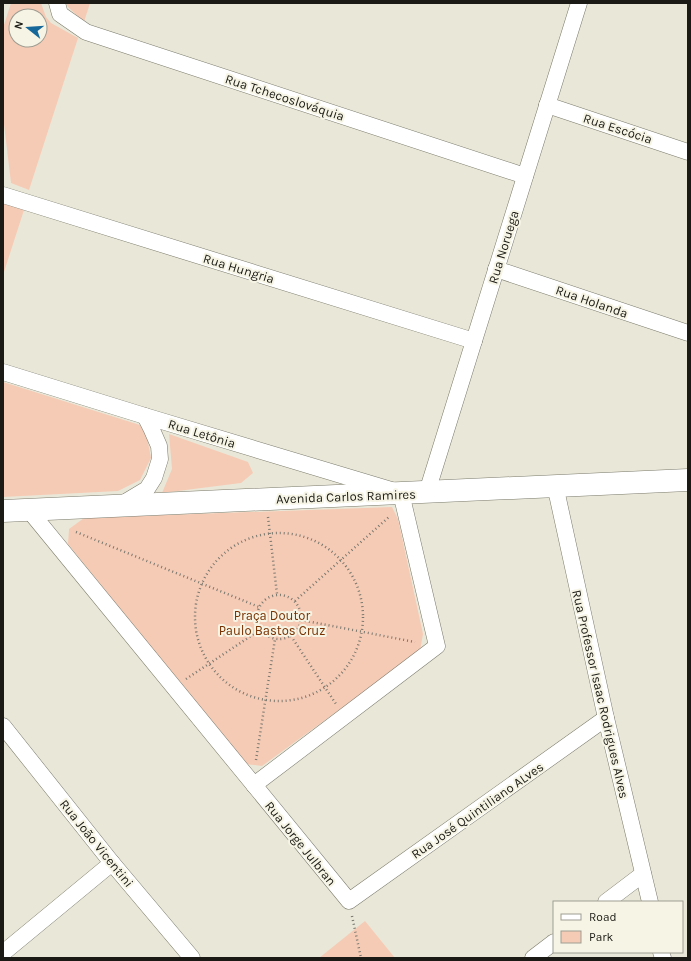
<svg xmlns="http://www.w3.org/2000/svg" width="691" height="961" viewBox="0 0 691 961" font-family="Karla,sans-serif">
	<rect width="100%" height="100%" fill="#e9e8d8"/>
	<g fill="#f6cbb6" fill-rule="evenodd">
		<path d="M 11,3 L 41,3 L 46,17 L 51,23 L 78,38 L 29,190 L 11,183 L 3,116 L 3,28 ZM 16,16 L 40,16 L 40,40 L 16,40 Z"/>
		<path d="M 66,3 L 90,3 L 84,22 L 68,7 Z"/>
		<path d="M 3,204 L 5,204 L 24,210 L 3,275 Z"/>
		<path d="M 3,382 L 140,425 L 147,437 L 151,458 L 140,480 L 118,491 L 3,497 Z"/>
		<path d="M 169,434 L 248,462 L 253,473 L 241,483 L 162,493 L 172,469 Z"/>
		<path d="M 392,507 L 398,519 L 423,634 L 420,651 L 262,766 L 245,764 L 68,544 L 69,529 L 84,518 Z"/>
		<path d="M 365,921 L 395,958 L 319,958 Z"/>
	</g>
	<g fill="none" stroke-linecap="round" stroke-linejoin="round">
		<defs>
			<g id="street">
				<path d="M 57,3 L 60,14 L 86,32 L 525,176"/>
				<path d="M 547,105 L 688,152"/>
				<path d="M 3,195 L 474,341"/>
				<path d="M 496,269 L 688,333"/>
				<path d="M 3,372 L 145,416 L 401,493 L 437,646 L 254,785"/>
				<path d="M 555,485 L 606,718 L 650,902"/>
				<path d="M 427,492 L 579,3"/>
				<path d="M 122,504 L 147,489 L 154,478 L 160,459 L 159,446 L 152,430 L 145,416"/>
				<path d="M 28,509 L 349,901 L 606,718"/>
				<path d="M 3,726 L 112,863 L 192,958"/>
				<path d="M 606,902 L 643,874"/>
				<path d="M 661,952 L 663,958"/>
				<path d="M 3,953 L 112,863"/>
				<path d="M 533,958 L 554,942"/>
			</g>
			<path id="secondary" d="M 3,511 L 688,480"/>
		</defs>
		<use href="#street" stroke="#7b7a6c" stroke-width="17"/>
		<use href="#secondary" stroke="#7b7a6c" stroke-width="23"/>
		<g stroke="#79786e" stroke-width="2.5" stroke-dasharray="1 3" stroke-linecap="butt">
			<path d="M 268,517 L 277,594"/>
			<path d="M 76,532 L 259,607"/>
			<circle cx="279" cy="617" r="84"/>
			<circle cx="279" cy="617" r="22"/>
			<path d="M 295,601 L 390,516"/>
			<path d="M 301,620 L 415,642"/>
			<path d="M 291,636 L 336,704"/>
			<path d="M 186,679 L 260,630"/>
			<path d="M 256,760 L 275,639"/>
			<path d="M 352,916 L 361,958"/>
		</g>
		<use href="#street" stroke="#fff" stroke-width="16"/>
		<use href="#secondary" stroke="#fff" stroke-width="22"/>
	</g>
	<g text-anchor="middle" stroke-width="4" stroke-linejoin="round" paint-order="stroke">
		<g font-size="13" fill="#1b1a15" stroke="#f6f5e5">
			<text transform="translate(285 97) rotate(18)" y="5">Rua Tchecoslováquia</text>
			<text transform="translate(618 128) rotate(18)" y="5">Rua Escócia</text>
			<text transform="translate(503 247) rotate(-73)" y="5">Rua Noruega</text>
			<text transform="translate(239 268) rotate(17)" y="5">Rua Hungria</text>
			<text transform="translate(592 301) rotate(19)" y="5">Rua Holanda</text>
			<text transform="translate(202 433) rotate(17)" y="5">Rua Letônia</text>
			<text transform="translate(346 496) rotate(-2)" y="5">Avenida Carlos Ramires</text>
			<text transform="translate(601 694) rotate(77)" y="5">Rua Professor Isaac Rodrigues Alves</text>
			<text transform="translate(477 810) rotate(-35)" y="5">Rua José Quintiliano ALves</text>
			<text transform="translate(97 843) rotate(51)" y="5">Rua João Vicentini</text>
			<text transform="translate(301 843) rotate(51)" y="5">Rua Jorge Julbran</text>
		</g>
		<g font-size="13" fill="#793100" stroke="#f6f5e5">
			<text x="272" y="620">Praça Doutor<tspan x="272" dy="15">Paulo Bastos Cruz</tspan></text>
		</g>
	</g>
	<rect width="691" height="961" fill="none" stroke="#1b1a15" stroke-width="8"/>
	<rect x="553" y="901" width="130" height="52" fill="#f6f5e5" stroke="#9e9d92"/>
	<rect x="561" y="914" width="20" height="6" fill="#ffffff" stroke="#9e9d92"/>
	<text x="589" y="921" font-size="12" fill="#1b1a15">Road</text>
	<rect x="561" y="931" width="20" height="12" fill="#f6cbb6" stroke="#9e9d92"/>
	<text x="589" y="941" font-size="12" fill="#1b1a15">Park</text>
	<g transform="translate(28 28) rotate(287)"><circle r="19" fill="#f6f5e5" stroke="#9e9d92"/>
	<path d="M0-3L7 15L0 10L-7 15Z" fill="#17689a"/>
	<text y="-6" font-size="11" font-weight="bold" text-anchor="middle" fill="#1b1a15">N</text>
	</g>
</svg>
